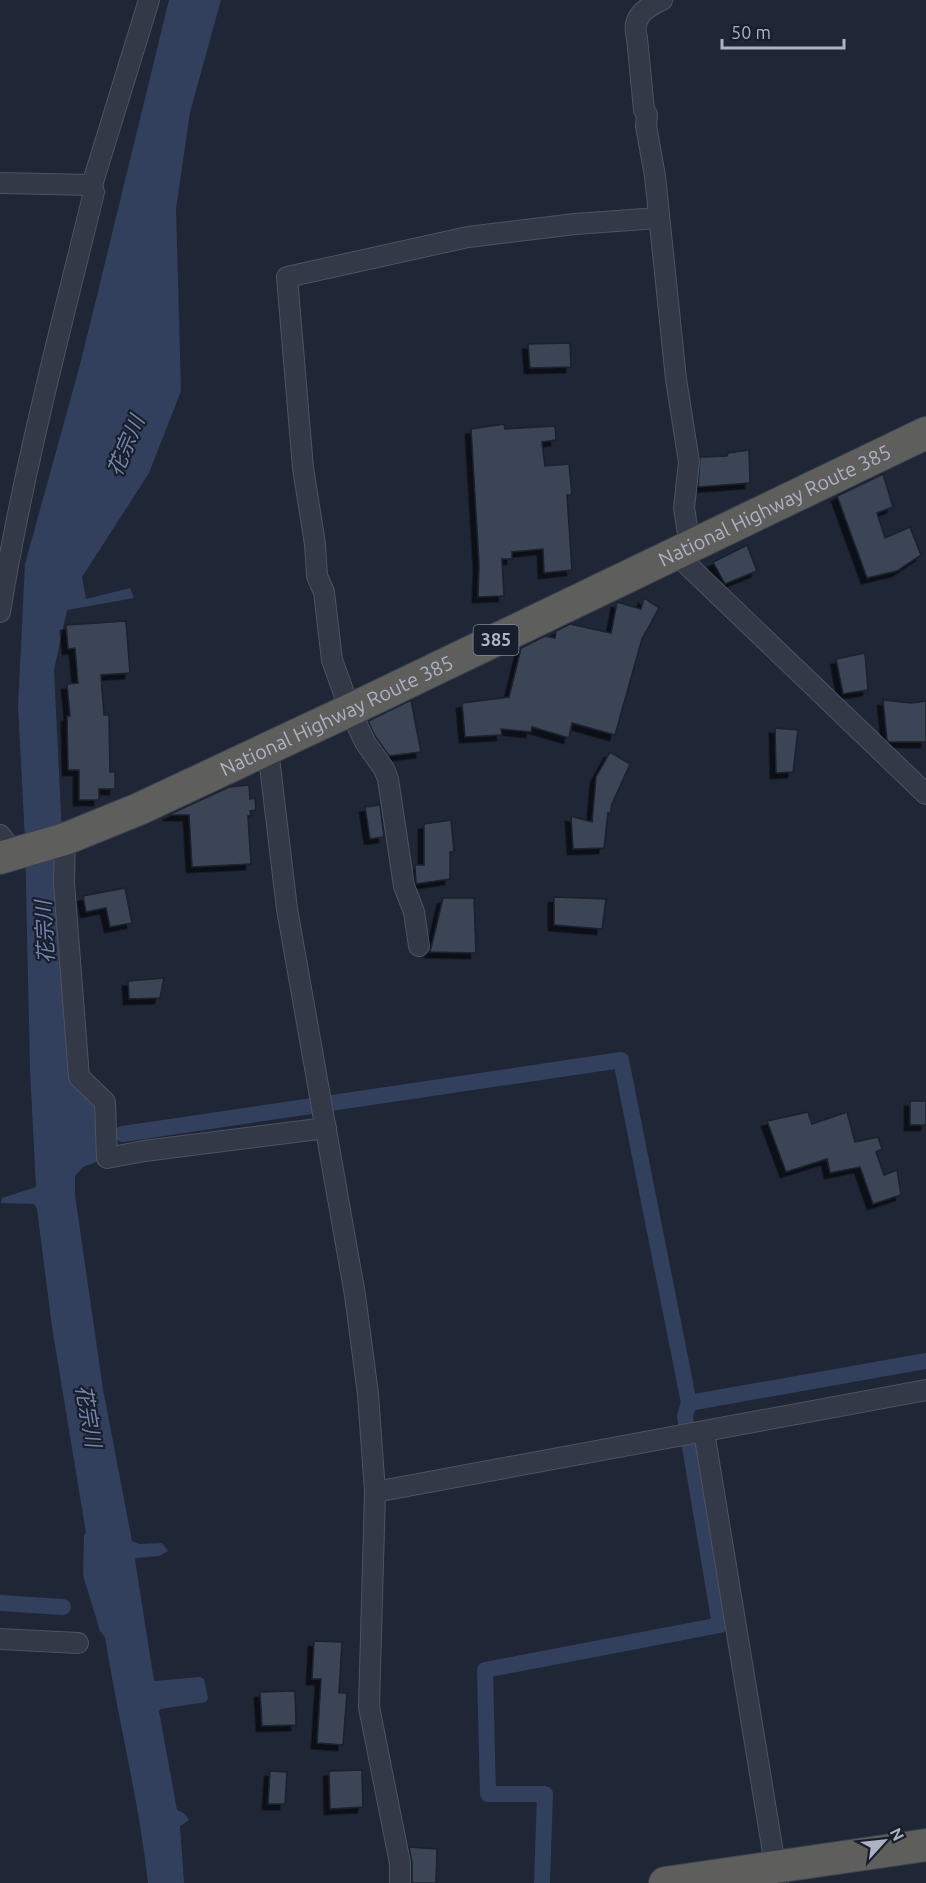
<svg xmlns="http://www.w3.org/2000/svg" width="926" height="1883" viewBox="0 0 926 1883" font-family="Ubuntu,'Noto Sans JP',sans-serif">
	<defs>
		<filter id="shadow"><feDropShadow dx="-5.5" dy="5.5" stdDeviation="0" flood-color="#0009"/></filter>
	</defs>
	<rect width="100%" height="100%" fill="#1f2636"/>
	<path fill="#32405e" d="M 169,0 L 221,0 L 190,112 L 176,209 L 181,391 L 149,473 L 82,577 L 86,599 L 130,588 L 134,598 L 67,610 L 54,670 L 74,1080 L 98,1102 L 96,1162 L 83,1167 L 75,1176 L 75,1195 L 103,1389 L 132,1541 L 139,1544 L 162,1543 L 168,1551 L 159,1556 L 136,1558 L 135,1560 L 154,1681 L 200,1677 L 204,1679 L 208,1698 L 206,1702 L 161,1709 L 159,1711 L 177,1810 L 185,1814 L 189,1820 L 180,1826 L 184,1883 L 148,1883 C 139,1800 118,1720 105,1637 L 100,1631 L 83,1575 L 84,1535 L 86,1533 L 52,1327 L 37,1209 L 34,1204 L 1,1203 L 2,1198 L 36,1187 L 30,1069 L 25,840 L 18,706 L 25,564 L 81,361 Z"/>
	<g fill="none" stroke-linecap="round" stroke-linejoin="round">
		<g stroke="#32405e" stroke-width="16">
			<path d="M 123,1134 L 621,1060 L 689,1403 L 926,1361"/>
			<path d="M 686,1423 L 685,1416 L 689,1403"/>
			<path d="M 0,1603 L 63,1607"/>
			<path d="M 542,1883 L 545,1794 L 488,1794 L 485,1670 L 720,1625 L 690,1447"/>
		</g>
	</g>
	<g fill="#3b4457" stroke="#1a202d" stroke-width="1.5" filter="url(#shadow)">
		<path d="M 570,343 L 571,367 L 530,368 L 528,344 Z"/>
		<path d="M 504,424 L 505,429 L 555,426 L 556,440 L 542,442 L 545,466 L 569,464 L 572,495 L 567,495 L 572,570 L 544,573 L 543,549 L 512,552 L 512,559 L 502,559 L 504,596 L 478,597 L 479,564 L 471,429 Z"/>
		<path d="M 749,450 L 750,483 L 698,487 L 700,457 L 727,456 L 728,453 Z"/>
		<path d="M 883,474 L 893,507 L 877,513 L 885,538 L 910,527 L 921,555 L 897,571 L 867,578 L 837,496 Z"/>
		<path d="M 747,545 L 757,571 L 725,584 L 713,562 Z"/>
		<path d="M 644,598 L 659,608 L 642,639 L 615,735 L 572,723 L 569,738 L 532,727 L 531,732 L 501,729 L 502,735 L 465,737 L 462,703 L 509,697 L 521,648 L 545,636 L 555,638 L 556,631 L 570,624 L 611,633 L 617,602 L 641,609 Z"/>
		<path d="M 126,621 L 130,673 L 101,675 L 104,715 L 109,715 L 110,772 L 115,772 L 115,789 L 99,789 L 99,800 L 79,800 L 79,770 L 68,770 L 67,716 L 70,716 L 67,684 L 78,683 L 75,648 L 68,649 L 66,625 Z"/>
		<path d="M 865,653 L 868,690 L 843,694 L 836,659 Z"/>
		<path d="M 411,700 L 421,752 L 389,756 L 375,736 L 368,721 Z"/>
		<path d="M 883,700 L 912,703 L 926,701 L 926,742 L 889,742 L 887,740 Z"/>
		<path d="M 775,728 L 798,730 L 793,772 L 776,773 Z"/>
		<path d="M 610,752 L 630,764 L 612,804 L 610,814 L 608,813 L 604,848 L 573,849 L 571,816 L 592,822 L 596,777 Z"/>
		<path d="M 249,785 L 250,799 L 255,798 L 256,810 L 250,811 L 251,816 L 248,816 L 251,864 L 192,867 L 189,815 L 168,815 L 229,787 Z"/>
		<path d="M 380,805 L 384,837 L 370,839 L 365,807 Z"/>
		<path d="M 451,820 L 454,851 L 450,852 L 450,879 L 416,884 L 415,865 L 424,865 L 424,824 Z"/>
		<path d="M 125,888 L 132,923 L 110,927 L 106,908 L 86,912 L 83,896 Z"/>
		<path d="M 554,897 L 606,899 L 602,929 L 554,925 Z"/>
		<path d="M 443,898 L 474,898 L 476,953 L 430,952 Z"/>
		<path d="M 164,978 L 160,998 L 129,999 L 128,981 Z"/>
		<rect x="910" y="1101" width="16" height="24"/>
		<path d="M 808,1112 L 812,1124 L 847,1112 L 855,1142 L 878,1137 L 882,1149 L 876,1152 L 884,1175 L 897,1170 L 901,1195 L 873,1204 L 860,1167 L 830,1173 L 827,1159 L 786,1172 L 767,1121 Z"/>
		<path d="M 314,1641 L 342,1642 L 339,1693 L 347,1693 L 343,1745 L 317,1743 L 321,1679 L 312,1679 Z"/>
		<path d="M 295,1691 L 296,1725 L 262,1726 L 260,1692 Z"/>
		<path d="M 362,1770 L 363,1807 L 330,1809 L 329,1771 Z"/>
		<path d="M 270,1771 L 287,1772 L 285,1804 L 268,1804 Z"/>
		<path d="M 409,1847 L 437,1849 L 436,1883 L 412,1883 L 412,1863 Z"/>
	</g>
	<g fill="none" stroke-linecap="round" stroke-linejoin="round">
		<defs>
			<g id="minor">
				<path d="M 662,0 C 645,8 631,17 637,38 L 644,110 L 647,115 L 646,126 L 655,176 L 676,379 L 689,462 L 684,508 L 690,546"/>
				<path d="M 0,183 L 92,185"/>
				<path d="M 675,553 L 926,794"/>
				<path d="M 0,612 C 23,470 60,331 94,192 L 92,185 L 149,0"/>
				<path d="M 268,749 L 287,909 L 355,1295 L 368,1394 L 375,1492 L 369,1707 L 400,1863 L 400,1883"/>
				<path d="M 0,835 L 14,853"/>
				<path d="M 65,839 L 64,883 L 79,1077 L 105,1102 L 107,1158 L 144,1151 L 326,1128"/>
				<path d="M 419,946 L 414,912 L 404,886 L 388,779 L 384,769 L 365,742 L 350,710 L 332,660 L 324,592 L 317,576 L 315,544 L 303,468 L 287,277 L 468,237 L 575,224 L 658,218"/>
				<path d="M 704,1432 L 778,1883"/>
				<path d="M 375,1492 L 926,1390"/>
				<path d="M 0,1639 L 78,1643"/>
			</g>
			<g id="trunk">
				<path id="s1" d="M 0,858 L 65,839 L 139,809 L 350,710 L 926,433"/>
				<path d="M 665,1883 L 926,1845"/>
			</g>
		</defs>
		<use href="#minor" stroke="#4d5362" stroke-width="22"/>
		<use href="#trunk" stroke="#3a404e" stroke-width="34"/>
		<use href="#minor" stroke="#333947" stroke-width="20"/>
		<use href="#trunk" stroke="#5e5e5c" stroke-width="32"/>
	</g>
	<g text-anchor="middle" stroke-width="4.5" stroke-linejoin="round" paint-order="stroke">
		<rect fill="#181e2b" stroke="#808696" stroke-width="1.5" x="473.5" y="625" width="45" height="30" rx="4.5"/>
		<g font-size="18" font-weight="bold" fill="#adb3c4">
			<text x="496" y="646">385</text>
		</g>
		<g font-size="20" fill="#adb3c4" stroke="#181e2b">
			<text dy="7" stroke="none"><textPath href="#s1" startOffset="852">National Highway Route 385</textPath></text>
			<text dy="7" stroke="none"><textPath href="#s1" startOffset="366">National Highway Route 385</textPath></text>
		</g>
		<g font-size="21" font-style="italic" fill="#7486ad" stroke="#181e2b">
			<text transform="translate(126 446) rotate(-67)" y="7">花宗川</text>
			<text transform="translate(45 932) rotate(-93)" y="7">花宗川</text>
			<text transform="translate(88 1416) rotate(80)" y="7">花宗川</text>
		</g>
	</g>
	<g transform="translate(884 1841) rotate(63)" stroke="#181e2b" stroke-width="4.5" paint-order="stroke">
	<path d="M0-4.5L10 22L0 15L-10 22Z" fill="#adb3c4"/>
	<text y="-9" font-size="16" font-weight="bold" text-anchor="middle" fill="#adb3c4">N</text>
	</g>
	<path d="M722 39v9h122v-9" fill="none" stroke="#adb3c4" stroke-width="3"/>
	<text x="731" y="39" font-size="18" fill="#adb3c4" stroke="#181e2b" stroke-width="4.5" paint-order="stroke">50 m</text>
</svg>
